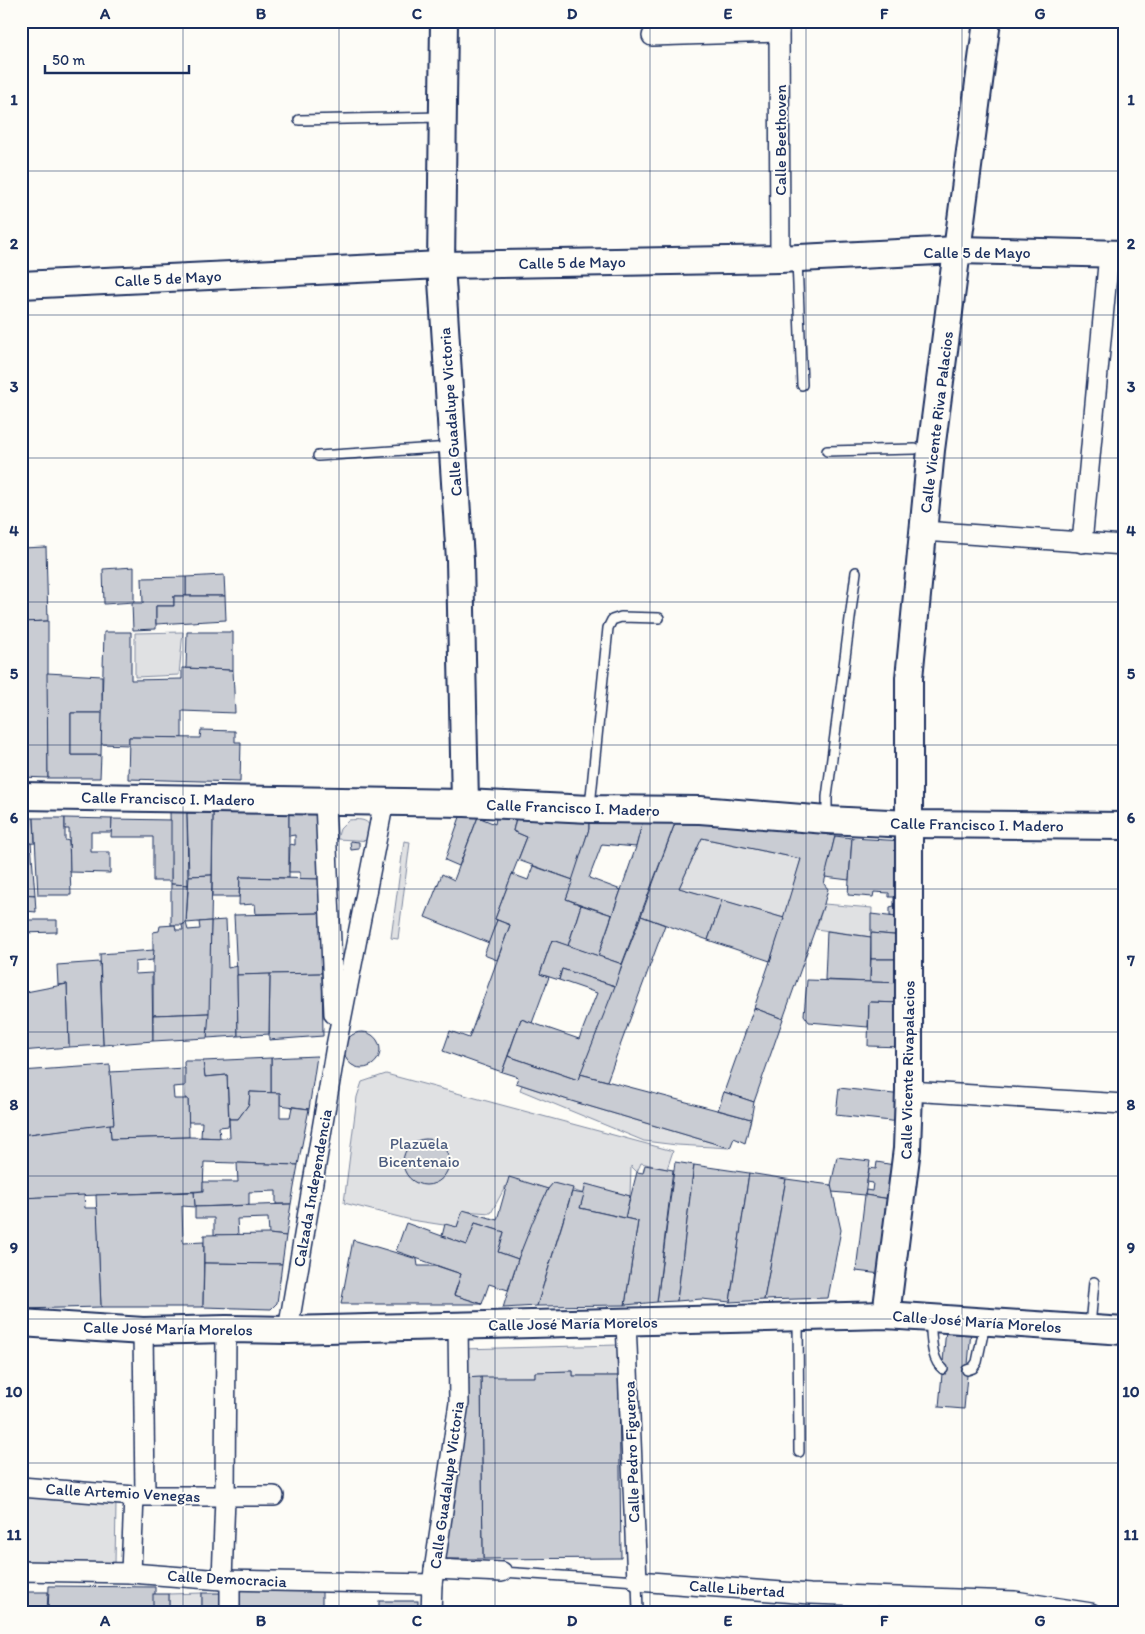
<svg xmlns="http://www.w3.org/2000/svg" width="1145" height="1634" viewBox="0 0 1145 1634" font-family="Itim,sans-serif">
	<rect width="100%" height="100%" fill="#fdfcf7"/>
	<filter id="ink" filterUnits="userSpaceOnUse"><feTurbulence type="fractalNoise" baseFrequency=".02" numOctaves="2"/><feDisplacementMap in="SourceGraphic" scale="10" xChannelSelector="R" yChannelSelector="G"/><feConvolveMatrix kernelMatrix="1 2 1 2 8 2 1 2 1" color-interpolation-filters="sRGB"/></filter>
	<g filter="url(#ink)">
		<g fill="#e0e1e3" stroke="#7e88a0">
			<path d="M 183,632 L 179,675 L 135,677 L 135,633 Z"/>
			<path d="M 349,820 C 369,818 371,823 373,841 L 337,839 L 340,829 Z"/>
			<path d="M 702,838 L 801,859 L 784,918 L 679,888 Z"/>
			<path d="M 404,841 L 410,842 L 398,939 L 391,938 Z"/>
			<path d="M 824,904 L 872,908 L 871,937 L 816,929 Z"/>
			<path d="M 386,1074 L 673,1151 L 667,1169 L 641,1163 L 637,1172 L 631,1166 L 630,1196 L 586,1185 L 584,1194 L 553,1183 L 548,1189 L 510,1178 L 491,1213 L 462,1211 L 457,1227 L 411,1220 L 344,1203 L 357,1097 L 362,1082 Z"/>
			<path d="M 522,1085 L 568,1100 L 730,1148 L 677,1145 L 644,1141 L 520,1090 Z"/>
			<path d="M 618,1345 L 619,1376 L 573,1376 L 573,1371 L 535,1372 L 535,1377 L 463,1378 L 462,1349 Z"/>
			<path d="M 21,1496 L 116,1503 L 115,1565 L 21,1562 Z"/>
			<path d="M 202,1593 L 202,1613 L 169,1613 L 169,1594 Z"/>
		</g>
		<g fill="#c9ccd3" stroke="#1b2f5e">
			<path d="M 46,547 L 48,621 L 21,622 L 21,548 Z"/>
			<path d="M 134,567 L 134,602 L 104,604 L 103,569 Z"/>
			<path d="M 224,575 L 225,596 L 186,596 L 186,577 Z"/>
			<path d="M 186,577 L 186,596 L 174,596 L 174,606 L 156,606 L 156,629 L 133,630 L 132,603 L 143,603 L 142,578 Z"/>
			<path d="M 174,596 L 225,596 L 226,620 L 156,624 L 156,606 L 174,606 Z"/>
			<path d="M 48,621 L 48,778 L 21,777 L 21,622 Z"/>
			<path d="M 104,632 L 131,632 L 131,680 L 182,679 L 182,668 L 233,670 L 235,713 L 182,711 L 182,738 L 129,737 L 129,745 L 101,744 Z"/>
			<path d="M 187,632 L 233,632 L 233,670 L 186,668 Z"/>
			<path d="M 47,673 L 102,676 L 102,713 L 71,713 L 71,755 L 101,755 L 100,778 L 48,778 Z"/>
			<path d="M 71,713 L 102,713 L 101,755 L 71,755 Z"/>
			<path d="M 201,730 L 235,731 L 235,742 L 241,742 L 240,782 L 128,779 L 129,737 L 200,738 Z"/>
			<path d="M 170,809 L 187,809 L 188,885 L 171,884 Z"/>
			<path d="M 213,810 L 289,811 L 289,878 L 240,877 L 239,897 L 212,897 Z"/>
			<path d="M 289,811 L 320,812 L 321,879 L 300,879 L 300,872 L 289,872 L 290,844 L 295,845 L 295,835 L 289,836 Z"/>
			<path d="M 187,813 L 213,813 L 212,875 L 189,876 Z"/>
			<path d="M 460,817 L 478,817 L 459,866 L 445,860 Z"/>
			<path d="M 478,817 L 495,824 L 496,818 L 516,818 L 513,831 L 527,837 L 506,890 L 495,919 L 497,920 L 489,943 L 425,917 L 442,874 L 454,880 Z"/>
			<path d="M 21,818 L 34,818 L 35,843 L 21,844 Z"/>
			<path d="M 34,818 L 65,818 L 65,840 L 69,841 L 71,895 L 38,895 Z"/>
			<path d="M 65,818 L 112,819 L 112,832 L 91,832 L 91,852 L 110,852 L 110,873 L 70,872 L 69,829 L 65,829 Z"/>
			<path d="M 516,818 L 589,819 L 589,829 L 573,880 L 518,860 L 527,837 L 513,831 Z"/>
			<path d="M 112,819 L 171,820 L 171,881 L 153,881 L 153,837 L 111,837 Z"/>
			<path d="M 589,819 L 643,820 L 636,847 L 602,844 L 589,878 L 621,890 L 612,915 L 566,899 L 589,829 Z"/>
			<path d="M 734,819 L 835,836 L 824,884 L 828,889 L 824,904 L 783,1019 L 754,1008 L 770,961 L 801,859 L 702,838 L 679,888 L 722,900 L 708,940 L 641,916 L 675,823 L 690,823 Z"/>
			<path d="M 643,820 L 675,823 L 622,964 L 598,956 L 636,847 Z"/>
			<path d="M 835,836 L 852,838 L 849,880 L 825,877 Z"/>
			<path d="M 852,838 L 904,841 L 904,918 L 890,916 L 890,907 L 894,906 L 894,897 L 889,897 L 889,893 L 874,892 L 873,897 L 848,895 Z"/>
			<path d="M 350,841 L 359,842 L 359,849 L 351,850 Z"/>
			<path d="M 31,843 L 35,895 L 21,894 L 21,844 Z"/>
			<path d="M 533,866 L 573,880 L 566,899 L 581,905 L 568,946 L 552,940 L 540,974 L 549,977 L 532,1023 L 521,1019 L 502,1072 L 443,1051 L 450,1031 L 469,1038 L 510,925 L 495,919 L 512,874 L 528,880 Z"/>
			<path d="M 212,875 L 211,921 L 186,923 L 189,876 Z"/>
			<path d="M 240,877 L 321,879 L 321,913 L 256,914 L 255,904 L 239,905 Z"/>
			<path d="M 171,884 L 188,885 L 186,923 L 182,925 L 171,925 Z"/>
			<path d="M 21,894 L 35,895 L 36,912 L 26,911 L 27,920 L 57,920 L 57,932 L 21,933 Z"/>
			<path d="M 722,900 L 784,918 L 770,961 L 708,940 Z"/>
			<path d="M 581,905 L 612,915 L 598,956 L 568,946 Z"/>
			<path d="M 321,913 L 322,973 L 237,975 L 234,915 Z"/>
			<path d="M 871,914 L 904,918 L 904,936 L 871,933 Z"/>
			<path d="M 641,916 L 665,925 L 607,1081 L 580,1074 Z"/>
			<path d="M 226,920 L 228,968 L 237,966 L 238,1036 L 207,1038 L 211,921 Z"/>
			<path d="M 497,920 L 510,925 L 497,960 L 484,955 Z"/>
			<path d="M 211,921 L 209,1013 L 153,1015 L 153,932 L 159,931 L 160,926 L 175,925 L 176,930 L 183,930 L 182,925 L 186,923 L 188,930 L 200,929 L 199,922 Z"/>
			<path d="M 827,931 L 871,937 L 870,982 L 825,980 Z"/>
			<path d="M 871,933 L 904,936 L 904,959 L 871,959 Z"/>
			<path d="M 552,940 L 622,964 L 615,986 L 562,969 L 559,980 L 540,974 Z"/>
			<path d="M 154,950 L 153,960 L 135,962 L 135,974 L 152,973 L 153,1041 L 103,1045 L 100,954 Z"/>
			<path d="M 871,959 L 904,959 L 904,983 L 870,982 Z"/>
			<path d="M 100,962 L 103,1045 L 69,1047 L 67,984 L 58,985 L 57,965 Z"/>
			<path d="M 562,969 L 615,986 L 578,1080 L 508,1056 L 521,1019 L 579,1039 L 597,993 L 559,980 Z"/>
			<path d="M 322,973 L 323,1036 L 269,1040 L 270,974 Z"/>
			<path d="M 270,974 L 269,1034 L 238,1036 L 237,975 Z"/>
			<path d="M 807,980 L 904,983 L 903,1003 L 869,1002 L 868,1027 L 809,1022 L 804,1015 Z"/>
			<path d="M 67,984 L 69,1047 L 21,1051 L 21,993 Z"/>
			<path d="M 869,1002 L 903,1003 L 903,1047 L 868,1046 Z"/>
			<path d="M 754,1008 L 783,1019 L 754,1102 L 724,1092 Z"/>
			<path d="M 209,1013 L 207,1038 L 153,1041 L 153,1015 Z"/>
			<circle cx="362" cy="1050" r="18"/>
			<path d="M 317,1056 L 309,1109 L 280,1105 L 280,1093 L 271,1093 L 271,1058 Z"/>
			<path d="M 508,1056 L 578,1080 L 580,1074 L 751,1119 L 745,1143 L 734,1138 L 730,1148 L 568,1100 L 516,1083 L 518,1077 L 502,1072 Z"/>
			<path d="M 271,1058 L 271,1093 L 250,1092 L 249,1104 L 238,1119 L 229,1119 L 227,1075 L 205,1077 L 203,1061 Z"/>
			<path d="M 184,1061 L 203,1061 L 205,1077 L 227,1075 L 229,1126 L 219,1127 L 220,1138 L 201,1137 L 202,1122 L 188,1122 L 188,1099 L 185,1099 Z"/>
			<path d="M 110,1065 L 114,1124 L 21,1135 L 21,1071 Z"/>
			<path d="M 185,1068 L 185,1086 L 173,1087 L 174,1099 L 188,1099 L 189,1137 L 111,1139 L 110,1124 L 114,1124 L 110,1072 Z"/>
			<path d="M 839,1088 L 903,1095 L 900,1122 L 836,1115 Z"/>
			<path d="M 250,1092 L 280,1093 L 280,1117 L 290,1117 L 292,1107 L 309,1109 L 298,1165 L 204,1162 L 203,1191 L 21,1198 L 21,1135 L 110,1124 L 111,1139 L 189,1137 L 230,1138 L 229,1119 L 238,1119 L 249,1104 Z"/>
			<path d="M 724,1092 L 754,1102 L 751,1119 L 718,1110 Z"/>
			<circle cx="426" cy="1162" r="23"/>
			<path d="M 837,1157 L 870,1161 L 865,1195 L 832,1192 L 831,1185 Z"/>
			<path d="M 675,1162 L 694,1165 L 677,1301 L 657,1302 Z"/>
			<path d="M 877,1162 L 894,1165 L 890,1199 L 865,1195 L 866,1190 L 872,1191 L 873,1183 L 867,1182 L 869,1168 L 876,1169 Z"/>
			<path d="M 237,1163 L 298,1165 L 291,1204 L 276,1204 L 276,1191 L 249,1192 L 249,1205 L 195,1207 L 194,1192 L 203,1191 L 203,1182 L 238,1182 Z"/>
			<path d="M 645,1165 L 673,1170 L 657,1302 L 625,1305 L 638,1221 L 625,1218 L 637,1172 L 643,1173 Z"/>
			<path d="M 694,1165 L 749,1173 L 730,1302 L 702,1299 L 677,1301 Z"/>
			<path d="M 749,1173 L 786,1179 L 764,1300 L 730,1302 Z"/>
			<path d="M 509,1177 L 548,1189 L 518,1259 L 498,1252 L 504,1232 L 475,1223 L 467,1245 L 442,1236 L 445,1224 L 457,1227 L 463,1210 L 497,1220 Z"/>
			<path d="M 786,1179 L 831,1185 L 841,1230 L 828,1298 L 764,1300 Z"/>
			<path d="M 553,1183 L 573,1188 L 537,1306 L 503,1308 L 518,1259 L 533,1221 L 548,1189 Z"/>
			<path d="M 586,1184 L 630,1196 L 625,1218 L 580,1208 Z"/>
			<path d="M 194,1192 L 195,1207 L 182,1206 L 183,1243 L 204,1242 L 203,1307 L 101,1307 L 96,1195 Z"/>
			<path d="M 572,1192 L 584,1194 L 580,1208 L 638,1221 L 625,1305 L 537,1306 Z"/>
			<path d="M 84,1195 L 85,1208 L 97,1208 L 101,1307 L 21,1309 L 21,1198 Z"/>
			<path d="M 865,1195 L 890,1199 L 881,1274 L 856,1271 Z"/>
			<path d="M 291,1204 L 286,1236 L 269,1234 L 268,1218 L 237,1219 L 238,1235 L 214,1235 L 214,1218 L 195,1218 L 195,1207 Z"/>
			<path d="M 406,1223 L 467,1245 L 475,1223 L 504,1232 L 498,1252 L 518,1259 L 508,1290 L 489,1284 L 482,1304 L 454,1295 L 461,1274 L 396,1251 Z"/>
			<path d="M 269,1234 L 286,1236 L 282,1264 L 204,1263 L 204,1235 Z"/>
			<path d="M 353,1240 L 417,1259 L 418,1266 L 437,1266 L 461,1274 L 454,1295 L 482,1304 L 341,1304 Z"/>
			<path d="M 204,1263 L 282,1264 L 277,1303 L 271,1309 L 203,1307 Z"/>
			<path d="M 946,1329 L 971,1331 L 964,1409 L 939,1407 Z"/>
			<path d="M 573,1371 L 573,1376 L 619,1376 L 621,1558 L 483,1559 L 481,1377 L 535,1377 L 535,1372 Z"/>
			<path d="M 481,1377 L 483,1559 L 439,1559 L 463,1378 Z"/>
			<path d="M 49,1586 L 155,1587 L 155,1613 L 48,1613 Z"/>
			<path d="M 236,1586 L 322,1587 L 322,1613 L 235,1613 Z"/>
			<path d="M 21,1592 L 48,1592 L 47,1613 L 21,1613 Z"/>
			<rect x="202" y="1593" width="23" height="20"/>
			<rect x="153" y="1594" width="16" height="19"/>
			<rect x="379" y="1601" width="39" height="12"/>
		</g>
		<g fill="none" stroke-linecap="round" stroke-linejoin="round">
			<defs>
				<g id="lane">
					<path d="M 299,120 L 441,117"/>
					<path d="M 797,260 L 802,385"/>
					<path d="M 827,451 L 915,449"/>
					<path d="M 318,456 L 450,447"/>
					<path d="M 590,806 L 608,628 L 612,620 L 621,617 L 659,618"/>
					<path d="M 827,817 L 827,797 L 856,572"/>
					<path d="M 798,1320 L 799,1452"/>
					<path d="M 930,1320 C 932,1335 930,1359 943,1369"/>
					<path d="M 1090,1326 L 1094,1282"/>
					<path d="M 967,1370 L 973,1368 L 977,1362 L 985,1324"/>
					<path d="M 502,1572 L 637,1581 L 638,1613"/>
				</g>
				<g id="street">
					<path d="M 779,21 L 780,259"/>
					<path d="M 652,36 L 779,32"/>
					<path d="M 923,531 L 1124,545"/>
					<path d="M 1082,543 L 1109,254"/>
					<path d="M 325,801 L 334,1014"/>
					<path d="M 909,1091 L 1124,1104"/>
					<path d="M 626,1322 L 637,1581 L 810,1594 L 1015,1601 L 1091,1613"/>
					<path d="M 288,1330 L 336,1046 L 384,801"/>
					<path d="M 143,1331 L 145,1495"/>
					<path d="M 21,1487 L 134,1496 L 274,1496"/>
					<path d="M 434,1569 L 502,1572"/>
					<path d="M 21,1571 L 131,1573 L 222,1580 L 432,1584"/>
					<path d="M 131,1573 L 134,1496"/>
					<path d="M 222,1580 L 225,1497 L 226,1329"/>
					<path d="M 230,1580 L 230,1613"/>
					<path d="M 431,1613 L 432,1584 L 459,1403 L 458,1325"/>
				</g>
				<g id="secondary">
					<path d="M 444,21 L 441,265 L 460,560 L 465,803"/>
					<path d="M 21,285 L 441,265 L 780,259 L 957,250 L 1124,254"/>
					<path d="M 21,796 L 465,803 L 590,809 L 700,810 L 827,820 L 909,824 L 1124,826"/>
					<path d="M 886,1315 L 907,1149 L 909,1091 L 909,678 L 931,450 L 987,21"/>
					<path d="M 21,1323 L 143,1331 L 226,1329 L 288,1330 L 886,1315 L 1124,1331"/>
				</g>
			</defs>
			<use href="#lane" stroke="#1b2f5e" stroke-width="12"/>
			<use href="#street" stroke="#1b2f5e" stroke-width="22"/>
			<use href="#secondary" stroke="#1b2f5e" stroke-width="30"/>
			<use href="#lane" stroke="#fdfcf7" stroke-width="9"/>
			<use href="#street" stroke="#fdfcf7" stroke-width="19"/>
			<use href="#secondary" stroke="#fdfcf7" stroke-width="26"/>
		</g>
	</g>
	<path fill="none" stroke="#1b2f5e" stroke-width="1" stroke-opacity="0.55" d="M 183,21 L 183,1613M 339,21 L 339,1613M 495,21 L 495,1613M 650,21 L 650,1613M 806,21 L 806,1613M 962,21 L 962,1613M 21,171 L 1124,171M 21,315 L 1124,315M 21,458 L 1124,458M 21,602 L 1124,602M 21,745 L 1124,745M 21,889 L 1124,889M 21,1032 L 1124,1032M 21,1176 L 1124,1176M 21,1319 L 1124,1319M 21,1463 L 1124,1463"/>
	<g text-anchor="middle" stroke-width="4" stroke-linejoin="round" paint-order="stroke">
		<g font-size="16" fill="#1b2f5e" stroke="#fdfcf7">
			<text transform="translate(780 140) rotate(-90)" y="6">Calle Beethoven</text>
			<text x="977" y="258">Calle 5 de Mayo</text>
			<text transform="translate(572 262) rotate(-1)" y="6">Calle 5 de Mayo</text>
			<text transform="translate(168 278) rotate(-3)" y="6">Calle 5 de Mayo</text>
			<text transform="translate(450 412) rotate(-94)" y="6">Calle Guadalupe Victoria</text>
			<text transform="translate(936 422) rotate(-83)" y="6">Calle Vicente Riva Palacios</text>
			<text transform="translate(168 798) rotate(1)" y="6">Calle Francisco I. Madero</text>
			<text transform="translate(573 807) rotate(2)" y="6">Calle Francisco I. Madero</text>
			<text transform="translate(977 824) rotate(1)" y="6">Calle Francisco I. Madero</text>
			<text transform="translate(907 1070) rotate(-89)" y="6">Calle Vicente Rivapalacios</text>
			<text transform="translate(312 1188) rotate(-80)" y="6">Calzada Independencia</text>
			<text transform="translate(977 1321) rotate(4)" y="6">Calle José María Morelos</text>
			<text transform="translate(573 1323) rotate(-1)" y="6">Calle José María Morelos</text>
			<text transform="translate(168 1328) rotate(1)" y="6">Calle José María Morelos</text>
			<text transform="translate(631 1452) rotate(-92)" y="6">Calle Pedro Figueroa</text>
			<text transform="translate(446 1485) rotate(-82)" y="6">Calle Guadalupe Victoria</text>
			<text transform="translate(123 1492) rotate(3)" y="6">Calle Artemio Venegas</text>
			<text transform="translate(227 1578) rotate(3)" y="6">Calle Democracia</text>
			<text transform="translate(737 1588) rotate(4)" y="6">Calle Libertad</text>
		</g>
		<g font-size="16" fill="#4c5c7f" stroke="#fdfcf7">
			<text x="419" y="1149">Plazuela<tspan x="419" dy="18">Bicentenaio</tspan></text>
		</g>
	</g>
	<rect width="1145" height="1634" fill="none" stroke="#fdfcf7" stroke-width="55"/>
	<path d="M45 65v8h144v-8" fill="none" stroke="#1b2f5e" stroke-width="2.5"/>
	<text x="52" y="65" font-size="15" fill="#1b2f5e" stroke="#fdfcf7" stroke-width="4" paint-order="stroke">50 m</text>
	<rect x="28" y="28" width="1090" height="1578" fill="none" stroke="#1b2f5e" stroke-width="2"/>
	<g font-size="16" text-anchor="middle" font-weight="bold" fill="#1b2f5e">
		<text x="105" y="19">A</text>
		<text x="261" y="19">B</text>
		<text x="417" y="19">C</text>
		<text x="572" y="19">D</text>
		<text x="728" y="19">E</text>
		<text x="884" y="19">F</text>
		<text x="1040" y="19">G</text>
		<text x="14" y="105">1</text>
		<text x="1131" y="105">1</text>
		<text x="14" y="249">2</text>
		<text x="1131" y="249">2</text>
		<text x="14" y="392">3</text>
		<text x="1131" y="392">3</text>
		<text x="14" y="536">4</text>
		<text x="1131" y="536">4</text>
		<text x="14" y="679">5</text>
		<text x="1131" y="679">5</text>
		<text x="14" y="823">6</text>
		<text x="1131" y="823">6</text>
		<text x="14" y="966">7</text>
		<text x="1131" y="966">7</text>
		<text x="14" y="1110">8</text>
		<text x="1131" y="1110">8</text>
		<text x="14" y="1253">9</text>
		<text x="1131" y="1253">9</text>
		<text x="14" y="1397">10</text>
		<text x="1131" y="1397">10</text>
		<text x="14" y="1540">11</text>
		<text x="1131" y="1540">11</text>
		<text x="105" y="1626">A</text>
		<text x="261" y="1626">B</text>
		<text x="417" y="1626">C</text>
		<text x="572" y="1626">D</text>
		<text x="728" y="1626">E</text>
		<text x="884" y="1626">F</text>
		<text x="1040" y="1626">G</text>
	</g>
</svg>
